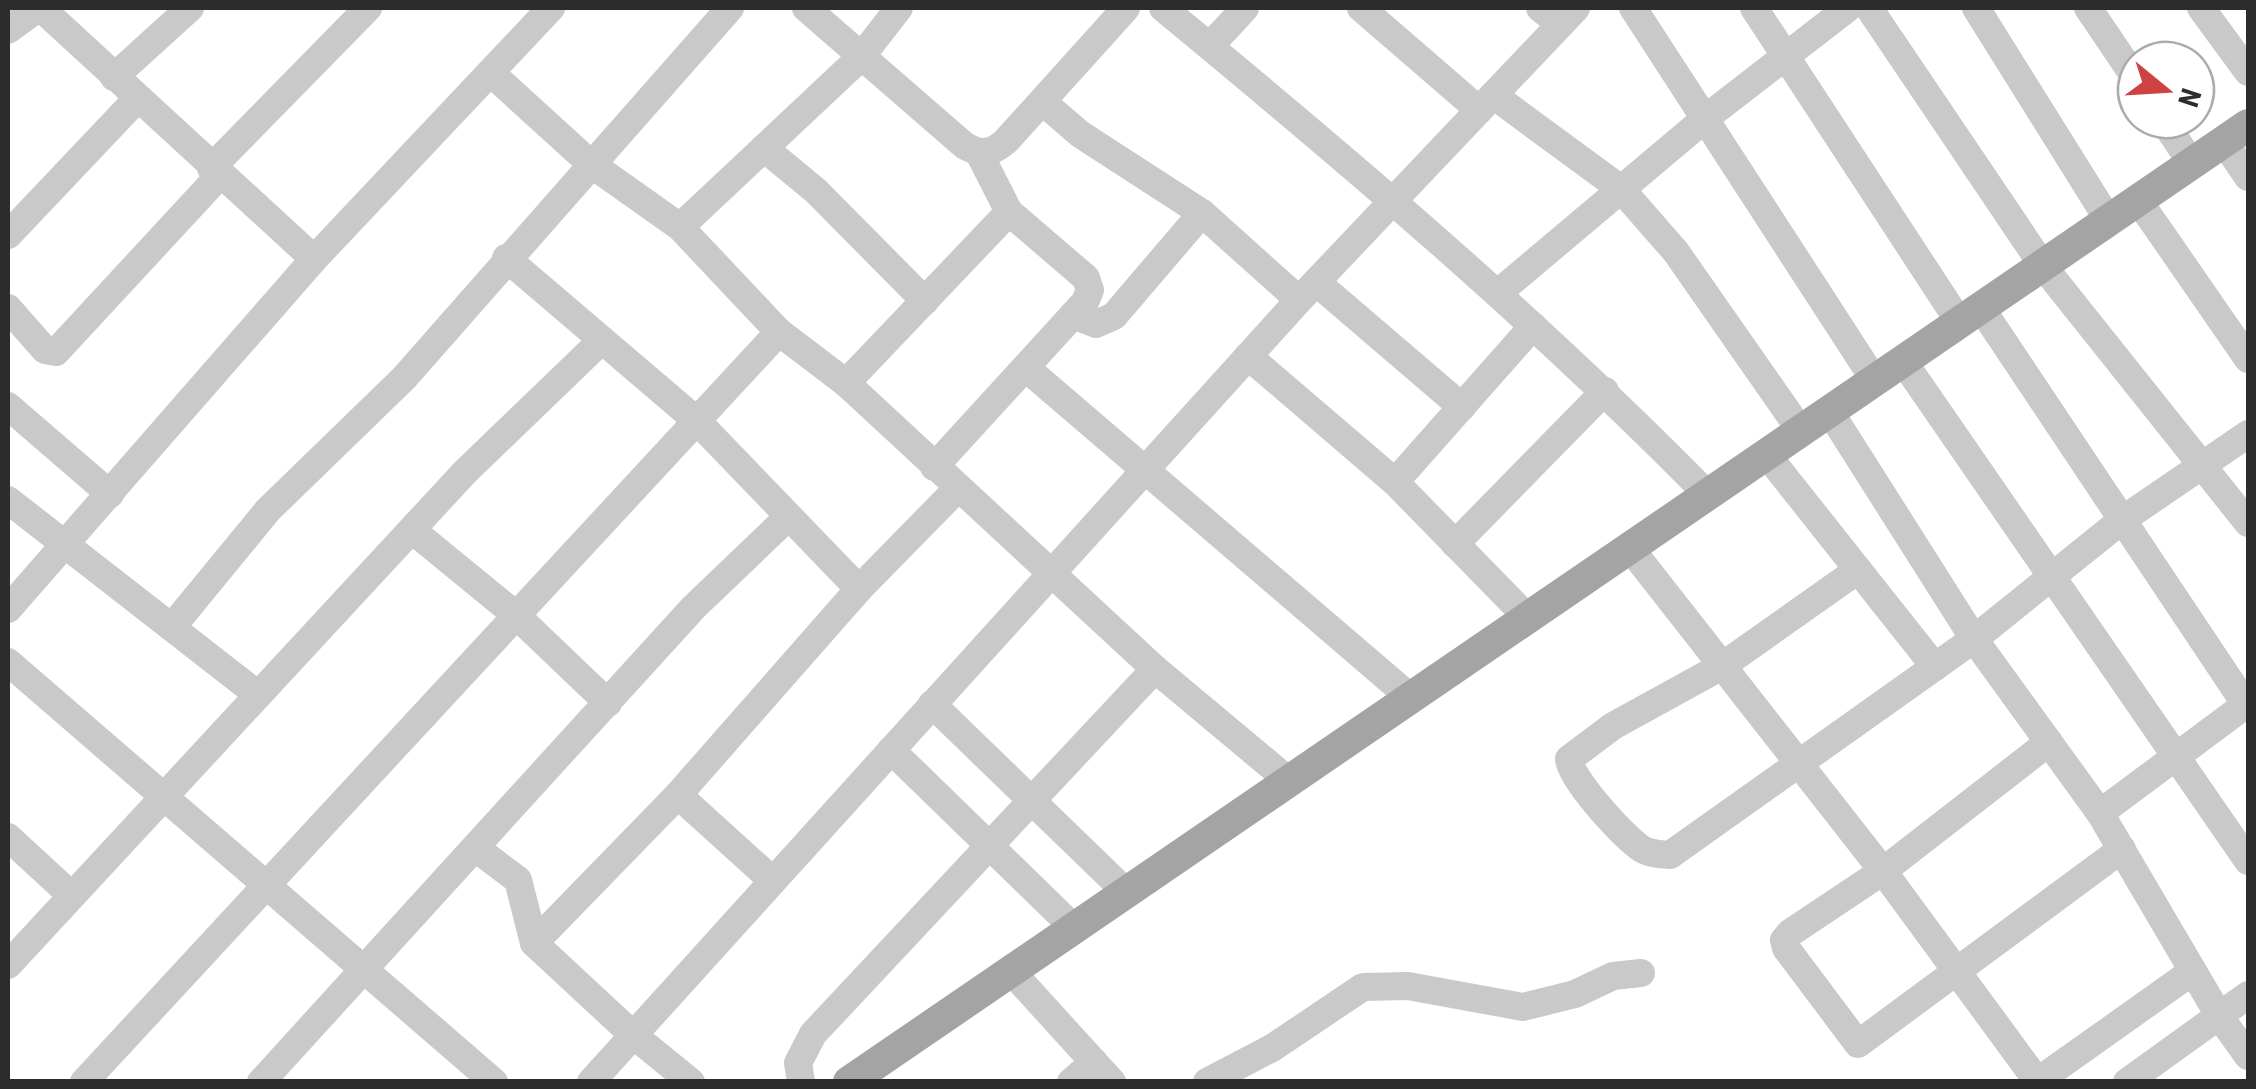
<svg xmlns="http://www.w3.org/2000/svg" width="2256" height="1089" viewBox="0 0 2256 1089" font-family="'Roboto Condensed',sans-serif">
	<rect width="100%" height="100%" fill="#fff"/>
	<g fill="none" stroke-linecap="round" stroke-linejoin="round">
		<g stroke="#c9c9c9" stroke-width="28">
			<path d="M 41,8 L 314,259"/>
			<path d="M 806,8 L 965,146 C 982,155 991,154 1006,141 L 1126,8"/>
			<path d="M 1163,8 C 1351,163 1537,321 1708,495"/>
			<path d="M 1361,8 L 1479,110"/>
			<path d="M 1540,8 L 1560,24"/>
			<path d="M 1633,8 L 1875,381"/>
			<path d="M 1754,8 L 1960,323"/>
			<path d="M 1869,8 L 2043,266 L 2248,523"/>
			<path d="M 1976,8 L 2109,221"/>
			<path d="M 2088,8 L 2136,79"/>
			<path d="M 2201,8 L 2248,72"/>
			<path d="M 8,30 L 38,8"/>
			<path d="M 1210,46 L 1245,8"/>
			<path d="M 491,73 L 591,164 L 680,227 L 779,332 L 846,383 L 1155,669 L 1289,781"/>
			<path d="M 114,77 L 190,8"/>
			<path d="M 1493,95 L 1621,189 L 1676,252 L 1801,431"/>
			<path d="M 1043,102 L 1080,134 L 1202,213 L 1299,300"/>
			<path d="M 2163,120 L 2192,164"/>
			<path d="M 2224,142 L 2248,177"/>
			<path d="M 764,148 L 816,191 L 925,301"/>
			<path d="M 211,168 L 368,8"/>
			<path d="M 2138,200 L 2248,359"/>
			<path d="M 680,227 L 861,57 L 899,8"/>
			<path d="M 8,235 L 137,99"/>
			<path d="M 506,258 L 697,421 L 859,589"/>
			<path d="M 1316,282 L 1462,407"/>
			<path d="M 1498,293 L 1707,117 L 1848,8"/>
			<path d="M 8,308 L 45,350 L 56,352 L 219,176"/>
			<path d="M 1981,308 L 2248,708"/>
			<path d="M 1073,315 L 1096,324 L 1114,316 L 1202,213"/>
			<path d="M 1248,356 L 1395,482 L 1528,618"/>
			<path d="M 1903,361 L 2248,861"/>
			<path d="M 1026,368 L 1411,698"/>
			<path d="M 846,383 L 1009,212 L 979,153"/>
			<path d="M 8,406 L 110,494"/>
			<path d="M 1830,412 L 1974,639 L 2100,813 L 2220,1017 L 2248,1056"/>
			<path d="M 1767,455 L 1935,667"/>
			<path d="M 934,467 L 1085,302 L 1090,290 L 1086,278 L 1009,212"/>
			<path d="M 1395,482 L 1533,326"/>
			<path d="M 8,500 L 257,694"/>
			<path d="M 412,530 L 517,616 L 608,703"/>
			<path d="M 1455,544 L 1605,391"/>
			<path d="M 1630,548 L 1883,871 L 2038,1082"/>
			<path d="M 1858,570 L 1722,666 L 1613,726 L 1569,759 C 1571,780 1621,833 1639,847 C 1648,854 1659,854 1670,855 L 1974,639 L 2122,520 L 2248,434"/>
			<path d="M 8,609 L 314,259 L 551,8"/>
			<path d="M 172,627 L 268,510 L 404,378 L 730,8"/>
			<path d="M 8,662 L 494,1082"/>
			<path d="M 932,704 L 1126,892"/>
			<path d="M 2049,742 L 1883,871 L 1790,933 L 1784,940 L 1786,948 L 1858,1044 L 2122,849"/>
			<path d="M 891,750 L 1074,928"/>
			<path d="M 678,795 L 772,880"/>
			<path d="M 2100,813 L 2248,703"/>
			<path d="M 8,837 L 71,895"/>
			<path d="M 477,849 L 518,880 L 534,943 L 632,1034 L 691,1082"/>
			<path d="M 534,943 L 678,795 L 859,589 L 957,489"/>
			<path d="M 8,965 L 465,472 L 602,340"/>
			<path d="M 1011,971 L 1112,1082"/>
			<path d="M 2038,1081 L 2193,971"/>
			<path d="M 84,1082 L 779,332"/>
			<path d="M 261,1082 L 694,607 L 787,518"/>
			<path d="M 591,1082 L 1299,300 L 1576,8"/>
			<path d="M 801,1082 L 798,1063 L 813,1034 L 1155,669"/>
			<path d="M 1071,1082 L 1094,1062"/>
			<path d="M 1207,1082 L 1272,1048 L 1363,987 L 1408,986 L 1523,1007 L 1575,994 L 1613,976 L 1641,973"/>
			<path d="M 2127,1082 L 2248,995"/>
		</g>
		<path stroke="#a4a4a4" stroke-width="32" d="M 849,1082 L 2248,125"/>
	</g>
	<rect width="2256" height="1089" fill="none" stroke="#2c2c2c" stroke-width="20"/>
	<g transform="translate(2166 90) rotate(108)"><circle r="48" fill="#ffffff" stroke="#ababab" stroke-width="2.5"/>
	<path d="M0-8L18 38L0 25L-18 38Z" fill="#ce4243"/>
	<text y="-15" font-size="28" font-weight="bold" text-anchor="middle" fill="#2c2c2c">N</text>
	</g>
</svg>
